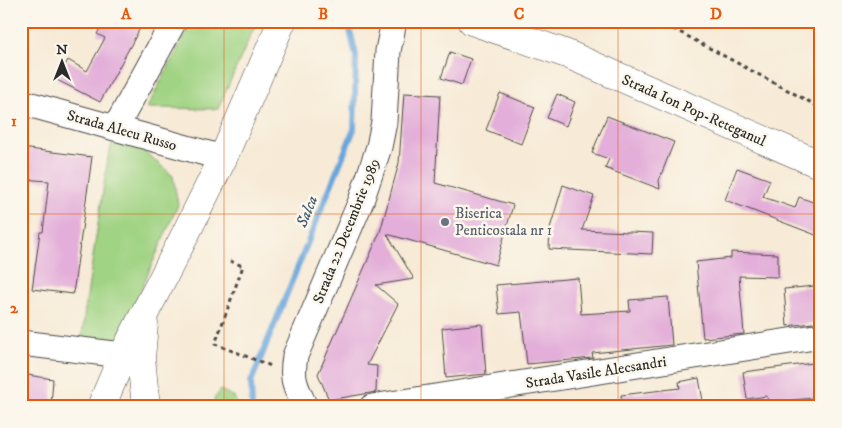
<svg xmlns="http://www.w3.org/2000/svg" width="842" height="428" viewBox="0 0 842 428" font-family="'IM FELL DW Pica',serif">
	<rect width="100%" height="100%" fill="#fbf7ec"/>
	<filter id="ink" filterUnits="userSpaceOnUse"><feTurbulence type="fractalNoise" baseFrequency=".02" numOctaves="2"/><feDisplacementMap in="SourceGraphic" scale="10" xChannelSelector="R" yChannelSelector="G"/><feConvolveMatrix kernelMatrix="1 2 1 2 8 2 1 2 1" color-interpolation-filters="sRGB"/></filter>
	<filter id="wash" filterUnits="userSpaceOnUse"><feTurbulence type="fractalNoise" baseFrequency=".0096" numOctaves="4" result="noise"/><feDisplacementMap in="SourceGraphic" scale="20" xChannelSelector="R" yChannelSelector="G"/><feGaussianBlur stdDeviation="1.12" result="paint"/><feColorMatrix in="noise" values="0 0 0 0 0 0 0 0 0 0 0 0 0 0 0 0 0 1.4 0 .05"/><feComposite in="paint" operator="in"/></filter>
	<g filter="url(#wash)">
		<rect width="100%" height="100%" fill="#f7ead6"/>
		<g fill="#a0d383" stroke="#667f57">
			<path d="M 192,21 L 257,21 L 218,109 L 147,108 Z"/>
			<path d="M 113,140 L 136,144 L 173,176 L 178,205 L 117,344 L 82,336 L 85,309 L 108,158 Z"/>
			<path d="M 221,390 L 234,397 L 239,407 L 216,407 L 214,399 Z"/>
		</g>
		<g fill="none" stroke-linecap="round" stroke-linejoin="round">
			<path stroke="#69a6db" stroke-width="6" d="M 252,407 L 251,382 L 354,129 L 356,56 L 348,21"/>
		</g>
		<g id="blocks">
			<g fill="#e3aed9">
				<path d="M 104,21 L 144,21 L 100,102 L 57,80 L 68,60 L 87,71 L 105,38 L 97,34 Z"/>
				<path d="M 450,52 L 471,59 L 462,85 L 441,78 Z"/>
				<path d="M 404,93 L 440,95 L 435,183 L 513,205 L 496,265 L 387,234 L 414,279 L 376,285 L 398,304 L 367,365 L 377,366 L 376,392 L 329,400 L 318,374 L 380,232 L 399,163 Z"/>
				<path d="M 500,93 L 535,107 L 521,144 L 486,130 Z"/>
				<path d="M 557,94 L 575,102 L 566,126 L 547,118 Z"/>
				<path d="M 607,116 L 674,142 L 659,180 L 660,189 L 605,168 L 609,159 L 592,153 Z"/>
				<path d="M 21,148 L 92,157 L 73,294 L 32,289 L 40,232 L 43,232 L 49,181 L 21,179 Z"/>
				<path d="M 737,168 L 770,180 L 763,197 L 795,208 L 799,197 L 821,205 L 821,237 L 725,200 Z"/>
				<path d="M 563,185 L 594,196 L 582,230 L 653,233 L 652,254 L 549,249 L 550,228 Z"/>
				<path d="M 731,252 L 778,254 L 778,277 L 739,276 L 744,334 L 703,338 L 696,262 L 731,258 Z"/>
				<path d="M 578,278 L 581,314 L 630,311 L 629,300 L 668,297 L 672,345 L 592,353 L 593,358 L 527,364 L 521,312 L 499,314 L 496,285 Z"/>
				<path d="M 815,286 L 816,306 L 821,305 L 821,322 L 787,326 L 784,289 Z"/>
				<path d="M 482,324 L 486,374 L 446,378 L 442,328 Z"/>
				<path d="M 821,362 L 821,397 L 768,403 L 767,396 L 747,399 L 743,372 Z"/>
				<path d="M 21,374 L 53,379 L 51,407 L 21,407 Z"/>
				<path d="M 699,378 L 704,407 L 622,407 L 621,395 L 680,388 L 679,382 Z"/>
			</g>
		</g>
	</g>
	<g filter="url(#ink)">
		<use href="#blocks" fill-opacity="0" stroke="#4a4845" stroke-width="1"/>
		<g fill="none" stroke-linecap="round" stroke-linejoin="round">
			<defs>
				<g id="minor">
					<path d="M 21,102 L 223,158"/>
					<path d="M 116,127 L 174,21"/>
					<path d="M 21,343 L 123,355"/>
					<path d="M 305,407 C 295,385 291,380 295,356 L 361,201 L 379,147 L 384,122 L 388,51 L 394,21"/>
					<path d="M 372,407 L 821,336"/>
				</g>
				<g id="secondary">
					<path d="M 144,324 L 141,358 L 146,407"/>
					<path d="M 101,407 L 123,355 L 182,241 L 223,158 L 282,21"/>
				</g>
				<path id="trunk" d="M 472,21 L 567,54 L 821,165"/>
			</defs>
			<use href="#minor" stroke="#4a4845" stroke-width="27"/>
			<use href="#secondary" stroke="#4a4845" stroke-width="29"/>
			<use href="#trunk" stroke="#4a4845" stroke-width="29"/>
			<g stroke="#4a4845" stroke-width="3" stroke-dasharray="4 4" stroke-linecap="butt">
				<path d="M 659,21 L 821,108"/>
				<path d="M 230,261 L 243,266 L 215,344 L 271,366"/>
			</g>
			<use href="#minor" stroke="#fff" stroke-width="25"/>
			<use href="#secondary" stroke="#fff" stroke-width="28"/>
			<use href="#trunk" stroke="#fff" stroke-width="28"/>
		</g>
	</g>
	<path fill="none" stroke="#e8590c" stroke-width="1" stroke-opacity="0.55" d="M 224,21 L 224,407M 421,21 L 421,407M 618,21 L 618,407M 21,214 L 821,214"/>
	<circle fill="#6b7280" stroke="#fbf7ec" stroke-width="2" cx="445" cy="222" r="5"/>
	<g text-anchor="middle" stroke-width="5" stroke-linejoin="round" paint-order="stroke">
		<g font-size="15" fill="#2b2b2b" stroke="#fbf7ec">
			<text transform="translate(694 110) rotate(24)" y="5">Strada Ion Pop-Reteganul</text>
			<text transform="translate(122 130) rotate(16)" y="5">Strada Alecu Russo</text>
			<text transform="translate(346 231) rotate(-68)" y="5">Strada 22 Decembrie 1989</text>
			<text transform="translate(596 372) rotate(-9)" y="5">Strada Vasile Alecsandri</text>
		</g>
		<g font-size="15" fill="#5b616d" stroke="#fbf7ec" text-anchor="start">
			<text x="455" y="218">Biserica<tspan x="455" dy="17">Penticostala nr 1</tspan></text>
		</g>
		<g font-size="16" font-style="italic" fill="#445c71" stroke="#fbf7ec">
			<text transform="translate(306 211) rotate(-68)" y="6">Salca</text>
		</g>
	</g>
	<rect width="842" height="428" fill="none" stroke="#fbf7ec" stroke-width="55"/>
	<g transform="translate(62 62)" stroke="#fbf7ec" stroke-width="4" paint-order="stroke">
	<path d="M0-4L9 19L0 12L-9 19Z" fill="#2b2b2b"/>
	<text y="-8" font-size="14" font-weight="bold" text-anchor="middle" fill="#2b2b2b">N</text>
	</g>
	<rect x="28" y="28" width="786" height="372" fill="none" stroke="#e8590c" stroke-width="2"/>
	<g font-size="16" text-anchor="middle" font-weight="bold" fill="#e8590c">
		<text x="126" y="19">A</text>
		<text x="323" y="19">B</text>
		<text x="519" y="19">C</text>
		<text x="716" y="19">D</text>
		<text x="14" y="126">1</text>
		<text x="14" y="313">2</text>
	</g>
</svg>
